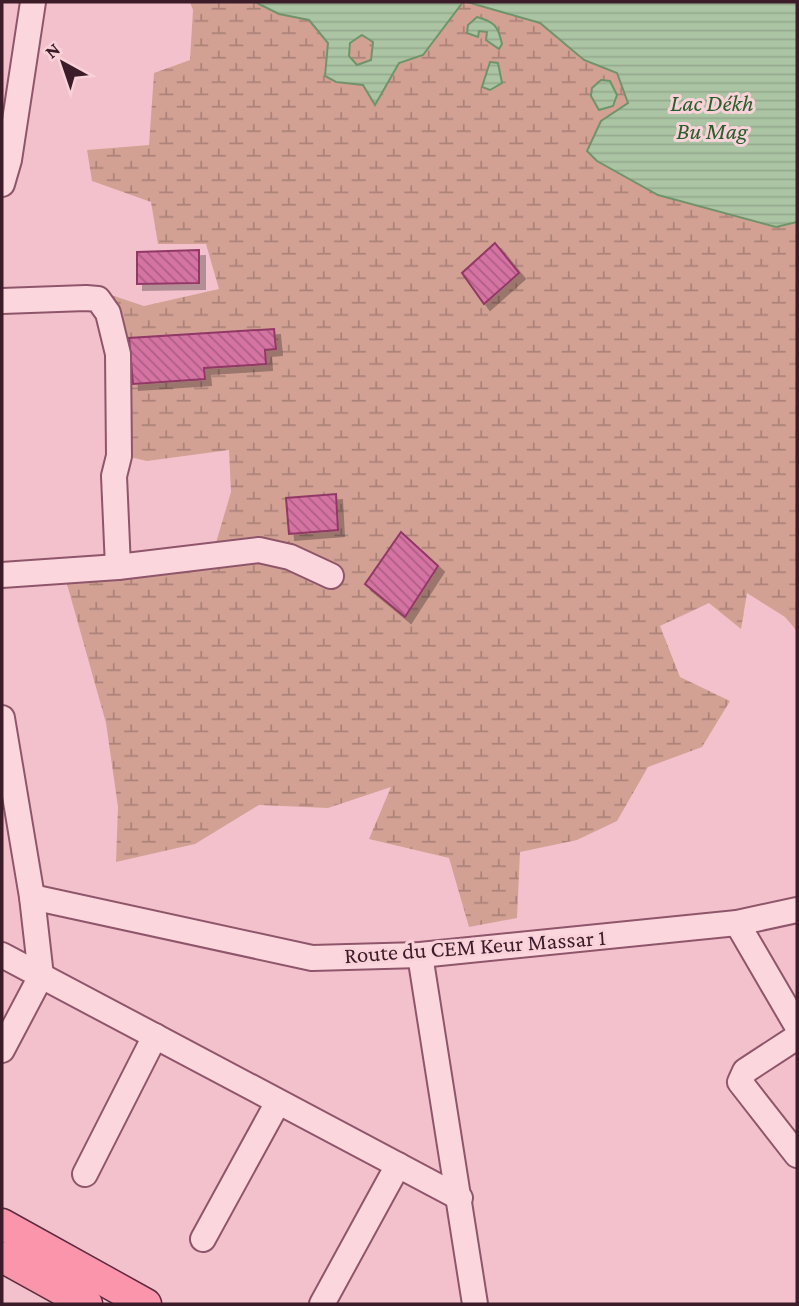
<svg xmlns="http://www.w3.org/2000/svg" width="799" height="1306" viewBox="0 0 799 1306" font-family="'Crimson Pro',serif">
	<defs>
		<pattern id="wetland-marsh" width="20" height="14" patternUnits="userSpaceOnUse" patternTransform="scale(1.75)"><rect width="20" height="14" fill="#d2a194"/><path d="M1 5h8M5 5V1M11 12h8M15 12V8" fill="none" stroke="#ac8279"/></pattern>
		<pattern id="water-rules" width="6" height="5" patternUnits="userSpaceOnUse" patternTransform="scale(1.75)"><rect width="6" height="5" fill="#abc5a4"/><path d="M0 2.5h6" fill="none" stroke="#94a98d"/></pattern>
		<pattern id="building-back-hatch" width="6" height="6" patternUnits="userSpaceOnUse" patternTransform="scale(1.75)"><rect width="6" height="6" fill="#d573a3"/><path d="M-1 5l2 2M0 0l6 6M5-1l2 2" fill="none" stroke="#ae5e85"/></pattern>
		<filter id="shadow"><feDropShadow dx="6" dy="6" stdDeviation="0" flood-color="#0004"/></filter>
	</defs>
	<rect width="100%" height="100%" fill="#f3c1cb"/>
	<path fill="url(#wetland-marsh)" d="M 190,2 L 797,2 L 797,631 L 785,617 L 747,593 L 741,629 L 709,603 L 660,626 L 680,677 L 730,701 L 702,747 L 648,767 L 617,821 L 577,840 L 520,852 L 517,918 L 469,927 L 449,858 L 369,839 L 391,787 L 328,808 L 259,805 L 195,844 L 116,862 L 118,807 L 106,723 L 67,584 L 215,546 L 231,492 L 229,450 L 147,461 L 121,455 L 99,319 L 108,294 L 144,306 L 219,289 L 206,244 L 158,244 L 151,202 L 92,181 L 87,150 L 149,145 L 154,73 L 190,60 L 193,10 Z"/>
	<g fill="url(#water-rules)" stroke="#70946a" stroke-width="2" fill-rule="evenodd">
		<path d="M 255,2 L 463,2 L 423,55 L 399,63 L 375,105 L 363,85 L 336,82 L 325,76 L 328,43 L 309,20 L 279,14 ZM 362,35 L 373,42 L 371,60 L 357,65 L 349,56 L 350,43 Z"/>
		<path d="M 467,2 L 797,2 L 797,222 L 776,227 L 658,195 L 597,161 L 587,151 L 601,121 L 628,103 L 617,73 L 584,60 L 540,23 Z"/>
		<path d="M 477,17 C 495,22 498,26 502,44 L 499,49 L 486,40 L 487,32 L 479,31 L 478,37 L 467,33 L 468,25 Z"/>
		<path d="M 490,62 L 498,63 L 502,83 L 490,90 L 482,87 Z"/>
		<path d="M 601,80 L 610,81 L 617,95 L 613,106 L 599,110 L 591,96 L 592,88 Z"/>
	</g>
	<g fill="url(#building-back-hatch)" stroke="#913966" stroke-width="2" filter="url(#shadow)">
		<path d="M 495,243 L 519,273 L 484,304 L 462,273 Z"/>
		<path d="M 199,250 L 199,283 L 137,284 L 137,252 Z"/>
		<path d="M 274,329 L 276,349 L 265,350 L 266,364 L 204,368 L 205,379 L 133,384 L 129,338 Z"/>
		<path d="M 336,494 L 338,530 L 289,534 L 286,498 Z"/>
		<path d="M 401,532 L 438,566 L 405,617 L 365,584 Z"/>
	</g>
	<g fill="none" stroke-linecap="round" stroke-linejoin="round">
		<defs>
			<g id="minor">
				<path d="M 2,184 L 9,160 L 33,2"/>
				<path d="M 2,301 L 86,298 L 98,299 L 108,313 L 118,354 L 119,456 L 114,476 L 118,567"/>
				<path d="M 2,575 L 118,567 L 259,550 L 290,557 L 331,576"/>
				<path d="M 2,718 L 32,897 L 41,976 L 2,1050"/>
				<path d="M 32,897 L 312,958 L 420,955 L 737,923 L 797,910"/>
				<path d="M 737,923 L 797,1026"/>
				<path d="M 2,955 L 460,1198"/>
				<path d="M 420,955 L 475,1304"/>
				<path d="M 797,1037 L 745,1071 L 740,1082 L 797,1155"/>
				<path d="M 85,1174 L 155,1036"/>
				<path d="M 203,1239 L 278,1102"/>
				<path d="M 322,1304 L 398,1165"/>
			</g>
			<g id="major">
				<path d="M 2,1224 L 146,1304"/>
				<path d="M 2,1257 L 87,1304"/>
			</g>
		</defs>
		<use href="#minor" stroke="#8f566b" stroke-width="28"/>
		<use href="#major" stroke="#5c2b40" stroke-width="33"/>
		<use href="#minor" stroke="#fcd6dd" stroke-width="24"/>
		<use href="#major" stroke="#fa95ab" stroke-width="30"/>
	</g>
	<g text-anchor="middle" stroke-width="6" stroke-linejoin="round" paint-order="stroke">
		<g font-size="23" fill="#3d1c2a" stroke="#f9d2d9">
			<text transform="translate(475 946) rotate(-4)" y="8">Route du CEM Keur Massar 1</text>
		</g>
		<g font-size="24" font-style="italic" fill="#2a5e2b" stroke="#f9d2d9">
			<text x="712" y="111">Lac Dékh<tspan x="712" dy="28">Bu Mag</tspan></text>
		</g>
	</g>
	<rect width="799" height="1306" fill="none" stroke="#3d1c2a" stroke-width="7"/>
	<g transform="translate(63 63) rotate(320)" stroke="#f9d2d9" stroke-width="5" paint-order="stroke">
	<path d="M0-5L12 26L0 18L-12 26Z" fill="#3d1c2a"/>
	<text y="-10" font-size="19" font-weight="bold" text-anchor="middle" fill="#3d1c2a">N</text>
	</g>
</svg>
